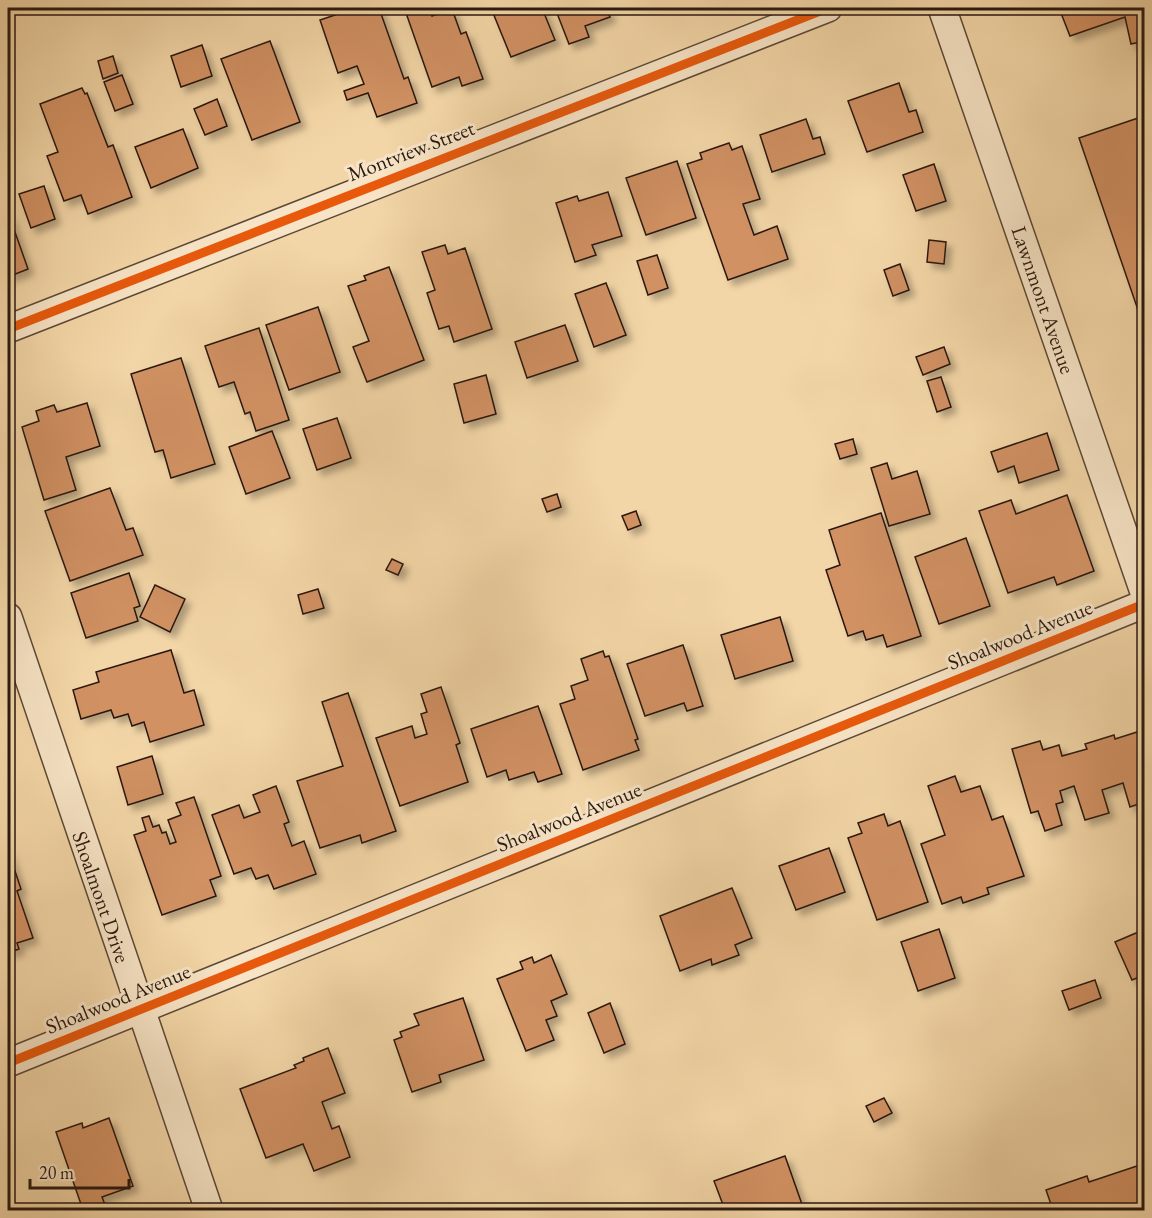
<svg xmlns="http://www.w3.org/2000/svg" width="1152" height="1218" viewBox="0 0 1152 1218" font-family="'EB Garamond',serif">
	<defs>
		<filter id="shadow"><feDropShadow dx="5.5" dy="5.5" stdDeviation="3" flood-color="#0004"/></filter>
	</defs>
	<rect width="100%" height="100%" fill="#f3d6a7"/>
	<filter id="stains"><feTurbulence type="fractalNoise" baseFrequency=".00333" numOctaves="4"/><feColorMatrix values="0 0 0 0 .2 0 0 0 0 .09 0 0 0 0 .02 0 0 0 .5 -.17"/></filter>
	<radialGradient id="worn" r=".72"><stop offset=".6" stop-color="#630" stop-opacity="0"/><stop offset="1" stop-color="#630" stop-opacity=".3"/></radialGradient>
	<g fill="#d19164" stroke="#291910" stroke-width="1.5" filter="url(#shadow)">
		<path d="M 356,8 L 379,8 L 404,79 L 408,77 L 417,103 L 377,117 L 368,93 L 347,100 L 344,91 L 364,84 L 357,66 L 338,73 L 320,20 Z"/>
		<path d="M 422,8 L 429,8 L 432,16 L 452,9 L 461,34 L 466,32 L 483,79 L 462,86 L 459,77 L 432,87 L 406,13 Z"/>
		<path d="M 491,8 L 542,8 L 555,40 L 511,57 Z"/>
		<path d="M 555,8 L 607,8 L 610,17 L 585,26 L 589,37 L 569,44 Z"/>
		<path d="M 1059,8 L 1144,8 L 1144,41 L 1131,44 L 1125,17 L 1070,36 Z"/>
		<path d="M 270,41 L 300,122 L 252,140 L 221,59 Z"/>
		<path d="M 202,45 L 212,76 L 181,87 L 171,56 Z"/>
		<path d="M 113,56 L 118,73 L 103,79 L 98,61 Z"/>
		<path d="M 122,75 L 133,104 L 115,111 L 104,82 Z"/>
		<path d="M 899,83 L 909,112 L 916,110 L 923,132 L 867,152 L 848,101 Z"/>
		<path d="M 82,88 L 85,94 L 87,93 L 108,147 L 113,145 L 132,197 L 88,214 L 81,195 L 64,201 L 47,156 L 58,152 L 40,104 Z"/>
		<path d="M 217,99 L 227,126 L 205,135 L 194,109 Z"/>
		<path d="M 1141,117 L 1144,125 L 1144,312 L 1139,313 L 1079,138 Z"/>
		<path d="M 806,119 L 813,139 L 820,137 L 825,154 L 772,172 L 760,135 Z"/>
		<path d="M 183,129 L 198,168 L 151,188 L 135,147 Z"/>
		<path d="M 729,143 L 732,150 L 742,146 L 760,199 L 743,204 L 754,235 L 777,226 L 788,259 L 728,280 L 687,164 L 702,159 L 700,153 Z"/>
		<path d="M 677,161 L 696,218 L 646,235 L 626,178 Z"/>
		<path d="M 934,164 L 946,201 L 916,211 L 903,175 Z"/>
		<path d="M 44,186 L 55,219 L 31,228 L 19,194 Z"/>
		<path d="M 608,192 L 622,236 L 592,245 L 596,255 L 575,262 L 556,203 L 577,196 L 579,201 Z"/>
		<path d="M 9,215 L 28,269 L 8,277 L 8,216 Z"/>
		<path d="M 929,240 L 946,242 L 944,264 L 927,262 Z"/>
		<path d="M 445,245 L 448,254 L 465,248 L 492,329 L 454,342 L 449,326 L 439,329 L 427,293 L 435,290 L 422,252 Z"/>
		<path d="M 657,255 L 668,288 L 648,295 L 637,261 Z"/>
		<path d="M 900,264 L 909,290 L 893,296 L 884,270 Z"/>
		<path d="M 389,267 L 424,360 L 367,382 L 353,347 L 369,341 L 348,286 L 366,280 L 364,276 Z"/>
		<path d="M 606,283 L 626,335 L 594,347 L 575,294 Z"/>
		<path d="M 318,307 L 340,372 L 289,390 L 266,325 Z"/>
		<path d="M 565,325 L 578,361 L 527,378 L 515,342 Z"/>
		<path d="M 259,328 L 289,420 L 256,431 L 250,412 L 245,414 L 234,382 L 219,387 L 205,346 Z"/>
		<path d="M 944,347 L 950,364 L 923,375 L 916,357 Z"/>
		<path d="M 181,358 L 215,464 L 171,478 L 163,450 L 155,452 L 131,374 Z"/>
		<path d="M 486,375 L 496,414 L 464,423 L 454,384 Z"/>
		<path d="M 941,377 L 951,407 L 937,412 L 927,381 Z"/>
		<path d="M 87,403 L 100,446 L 66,457 L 76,490 L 44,500 L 22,427 L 39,421 L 36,411 L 54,405 L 57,412 Z"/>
		<path d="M 337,418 L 351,458 L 317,470 L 303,429 Z"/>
		<path d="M 272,431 L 290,478 L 246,494 L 229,447 Z"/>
		<path d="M 1047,433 L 1059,470 L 1019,483 L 1014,466 L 998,472 L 991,452 Z"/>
		<path d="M 853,439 L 857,454 L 840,459 L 835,444 Z"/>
		<path d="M 887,463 L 892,479 L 917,471 L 930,514 L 889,526 L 871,468 Z"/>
		<path d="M 110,488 L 126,530 L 133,528 L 143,555 L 70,581 L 45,511 Z"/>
		<path d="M 557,494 L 561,507 L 547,512 L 542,499 Z"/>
		<path d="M 1067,495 L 1094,571 L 1057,585 L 1054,577 L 1008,593 L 979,511 L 1011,500 L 1016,514 Z"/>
		<path d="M 636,511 L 641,525 L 628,530 L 622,516 Z"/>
		<path d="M 881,513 L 921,636 L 887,647 L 883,635 L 866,640 L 863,631 L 848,636 L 826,570 L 840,565 L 829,530 Z"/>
		<path d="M 966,538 L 990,606 L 939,624 L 915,557 Z"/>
		<path d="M 392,559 L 403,564 L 398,575 L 386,570 Z"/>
		<path d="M 129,573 L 140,606 L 134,608 L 138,621 L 86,638 L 71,593 Z"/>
		<path d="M 155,585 L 185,599 L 170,632 L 140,617 Z"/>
		<path d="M 318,589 L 324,608 L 303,614 L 298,595 Z"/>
		<path d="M 780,617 L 793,661 L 735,679 L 721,635 Z"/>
		<path d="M 683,645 L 703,706 L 687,711 L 684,703 L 645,716 L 627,664 Z"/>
		<path d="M 171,650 L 184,693 L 194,690 L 204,725 L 150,742 L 144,722 L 132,726 L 128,714 L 114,718 L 111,710 L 81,719 L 73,690 L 99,682 L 96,672 Z"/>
		<path d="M 603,651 L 605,657 L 609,656 L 638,739 L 635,740 L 639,750 L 583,770 L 560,704 L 575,699 L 571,686 L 588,680 L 581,659 Z"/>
		<path d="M 441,687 L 460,743 L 456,745 L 468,782 L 400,806 L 376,738 L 412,726 L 415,738 L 427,734 L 421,714 L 427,712 L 421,694 Z"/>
		<path d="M 348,693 L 396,831 L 362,843 L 360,835 L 320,848 L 297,781 L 343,766 L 322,702 Z"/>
		<path d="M 538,706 L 562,774 L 538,782 L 534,772 L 509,780 L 506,770 L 487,777 L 471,729 Z"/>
		<path d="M 1137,732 L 1144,751 L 1144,802 L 1130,807 L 1123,783 L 1102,790 L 1109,813 L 1085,820 L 1074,786 L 1060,791 L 1063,802 L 1056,804 L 1062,825 L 1045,831 L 1038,811 L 1031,813 L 1012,749 L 1040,741 L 1043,750 L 1059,745 L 1062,756 L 1087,749 L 1085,744 L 1114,735 L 1115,739 Z"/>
		<path d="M 152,756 L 163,794 L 128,805 L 117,767 Z"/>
		<path d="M 955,776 L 961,792 L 980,786 L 992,820 L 1003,816 L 1024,876 L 987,888 L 989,894 L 963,903 L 961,897 L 942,904 L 921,844 L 945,835 L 928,786 Z"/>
		<path d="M 276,786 L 289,822 L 284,824 L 292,846 L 304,841 L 316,874 L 274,889 L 268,875 L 256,879 L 251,868 L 234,874 L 212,815 L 239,805 L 244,818 L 260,812 L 253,795 Z"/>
		<path d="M 194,797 L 221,876 L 210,880 L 216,896 L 162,915 L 134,835 L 146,831 L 142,818 L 149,816 L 153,827 L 159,825 L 162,833 L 166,832 L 170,844 L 176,842 L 168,820 L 181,815 L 176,803 Z"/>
		<path d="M 884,814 L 888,826 L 900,821 L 928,902 L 877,920 L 848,838 L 862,833 L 858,823 Z"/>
		<path d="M 829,848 L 845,892 L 796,910 L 779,866 Z"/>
		<path d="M 8,850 L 21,889 L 17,891 L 33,938 L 17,943 L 19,949 L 8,953 Z"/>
		<path d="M 732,888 L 752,938 L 735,945 L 739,955 L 712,965 L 711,959 L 680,971 L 660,916 Z"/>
		<path d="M 1144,921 L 1144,975 L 1132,980 L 1115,942 L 1143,930 L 1140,923 Z"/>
		<path d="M 939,929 L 955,978 L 918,991 L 901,942 Z"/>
		<path d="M 551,955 L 567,994 L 551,1001 L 557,1016 L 546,1020 L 554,1040 L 526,1051 L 497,979 L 523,969 L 520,962 L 532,957 L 534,963 Z"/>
		<path d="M 1095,980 L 1101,998 L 1069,1010 L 1062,991 Z"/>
		<path d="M 463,998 L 484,1060 L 439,1075 L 441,1082 L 412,1092 L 394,1040 L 402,1037 L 400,1032 L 419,1025 L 414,1014 Z"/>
		<path d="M 610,1003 L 625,1044 L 604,1053 L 588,1013 Z"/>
		<path d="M 328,1048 L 345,1093 L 322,1102 L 332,1129 L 339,1126 L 350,1157 L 314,1171 L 303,1144 L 266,1158 L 240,1089 L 296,1068 L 294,1065 L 304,1061 L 303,1058 Z"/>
		<path d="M 884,1098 L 892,1113 L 874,1122 L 866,1106 Z"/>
		<path d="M 109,1118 L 133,1186 L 102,1197 L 107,1210 L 83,1210 L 56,1132 L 82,1123 L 83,1128 Z"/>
		<path d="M 785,1156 L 804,1210 L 725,1210 L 714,1181 Z"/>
		<path d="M 1137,1166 L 1144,1187 L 1144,1210 L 1053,1210 L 1046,1190 L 1087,1176 L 1089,1182 Z"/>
	</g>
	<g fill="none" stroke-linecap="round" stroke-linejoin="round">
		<defs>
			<g id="minor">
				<path d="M 942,8 L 1144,592"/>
				<path d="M 8,329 L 828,8"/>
				<path d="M 8,617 L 209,1210"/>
				<path d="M 8,1063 L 1144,604"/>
			</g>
		</defs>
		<use href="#minor" stroke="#5c4836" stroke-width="30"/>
		<use href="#minor" stroke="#f7e4c6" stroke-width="27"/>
		<defs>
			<g id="cycleway">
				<path d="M 8,329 L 828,8"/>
				<path d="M 8,1063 L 1144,604"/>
			</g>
		</defs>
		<use href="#cycleway" stroke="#f7e4c6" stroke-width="13"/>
		<use href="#cycleway" stroke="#e8590c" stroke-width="9"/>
	</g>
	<g text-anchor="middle" stroke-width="6" stroke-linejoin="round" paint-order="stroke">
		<g font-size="21" fill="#291910" stroke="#f7e4c6">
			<text transform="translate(411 151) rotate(-21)" y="7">Montview Street</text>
			<text transform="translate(1043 300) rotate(71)" y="7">Lawnmont Avenue</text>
			<text transform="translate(1020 635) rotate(-22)" y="7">Shoalwood Avenue</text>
			<text transform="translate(569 817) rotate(-22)" y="7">Shoalwood Avenue</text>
			<text transform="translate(101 897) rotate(71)" y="7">Shoalmont Drive</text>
			<text transform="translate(118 999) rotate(-22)" y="7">Shoalwood Avenue</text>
		</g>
	</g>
	<rect width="1152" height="1218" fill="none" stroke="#f3d6a7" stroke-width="30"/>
	<rect x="9" y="9" width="1134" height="1200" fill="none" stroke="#291910" stroke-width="3"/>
	<rect x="15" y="15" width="1122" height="1188" fill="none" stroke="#291910" stroke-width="1.5"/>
	<path d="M30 1179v9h99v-9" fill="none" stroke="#291910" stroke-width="3"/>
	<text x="39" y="1179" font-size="18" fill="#291910" stroke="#f7e4c6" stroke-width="4.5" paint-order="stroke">20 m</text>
	<rect width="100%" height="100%" filter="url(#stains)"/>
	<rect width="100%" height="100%" fill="url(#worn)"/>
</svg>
